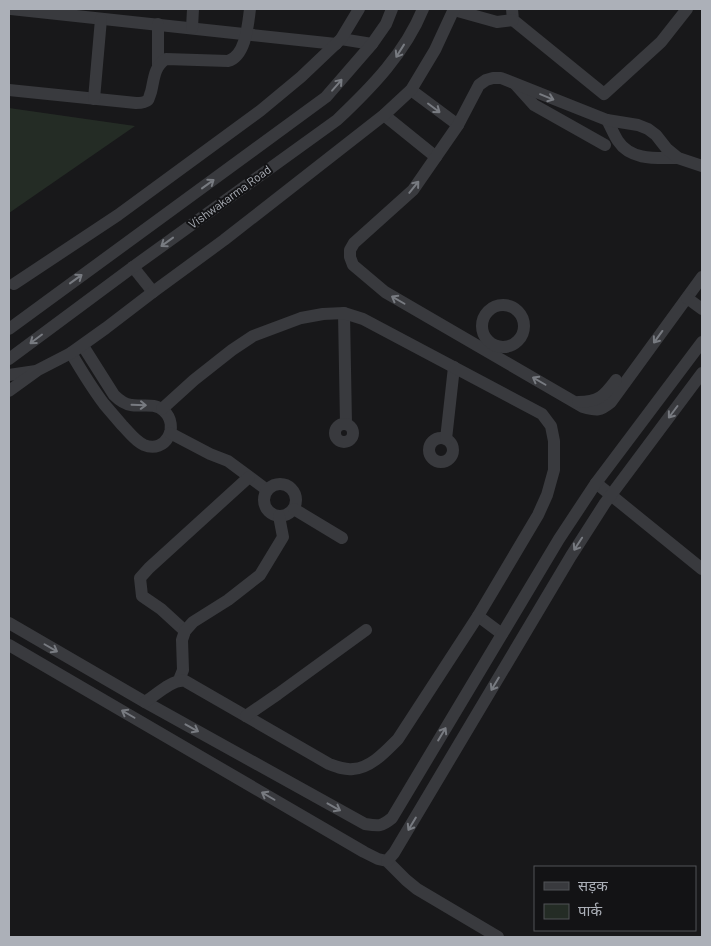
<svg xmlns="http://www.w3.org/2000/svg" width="711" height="946" viewBox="0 0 711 946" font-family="Barlow,'Noto Sans Devanagari',sans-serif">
	<rect width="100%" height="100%" fill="#18181a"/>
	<path fill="#242c25" d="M 9,108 L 135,126 L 9,213 Z"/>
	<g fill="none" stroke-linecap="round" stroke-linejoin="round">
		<g stroke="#393a3e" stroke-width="12">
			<path d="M 11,9 L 336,44"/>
			<path d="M 512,9 L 513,20 L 604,94 L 661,42 L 687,9"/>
			<path d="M 454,10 L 497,22 L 513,20"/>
			<path d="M 158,24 L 158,65"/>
			<path d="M 192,28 L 193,9"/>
			<path d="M 341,39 L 372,44"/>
			<path d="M 516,85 L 534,105 L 605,145"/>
			<path d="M 9,90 L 136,103 C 140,103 145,103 148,100 C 149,99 150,94 151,92 C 154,80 154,66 166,59 L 228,61 C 246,56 248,24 250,9"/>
			<path d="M 411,90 L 458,125"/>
			<path d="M 94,99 L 101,19"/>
			<path d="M 384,115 L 436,157"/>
			<path d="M 607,120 C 611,127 614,135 618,141 C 631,161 658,158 678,158"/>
			<path d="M 702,166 L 678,158 L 667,149 L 656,135 L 648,129 L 638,125 L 607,120 L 501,78 L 493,78 L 486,80 L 479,85 L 458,125 L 413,190 L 354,243 L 350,250 L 350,257 L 353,265 L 385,292 L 583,407 C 597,411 600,411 611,402 L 702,277"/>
			<path d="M 133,267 L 153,292"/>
			<path d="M 14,284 L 118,215 L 260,111 L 301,77 L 341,39 L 359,9"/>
			<path d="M 687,298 L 702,309"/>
			<circle cx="503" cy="326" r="21"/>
			<path d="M 344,313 L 346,424"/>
			<path d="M 9,329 L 326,97 L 372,44 L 386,24 L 392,9"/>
			<path d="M 71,353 C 81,370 92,388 104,404 C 110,411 116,418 122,425 C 129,432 135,441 144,445 C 166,454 180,426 164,411 C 155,402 141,407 131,405 C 124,404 119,400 114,395 L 83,346"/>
			<path d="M 9,359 L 133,267 L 337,120 C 372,87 405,53 423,9"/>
			<path d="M 9,375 L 36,371"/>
			<path d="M 9,391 L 38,370 L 71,353 L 106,328 L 153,292 L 224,240 L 384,115 L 411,90 L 435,50 L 454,9"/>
			<path d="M 578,402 C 599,402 604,396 616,380"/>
			<circle cx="344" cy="433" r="9"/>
			<path d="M 170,433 L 210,454 L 228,461 L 267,490"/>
			<circle cx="441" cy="450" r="12"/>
			<path d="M 446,439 L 454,367"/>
			<path d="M 596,483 L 702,569"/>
			<circle cx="280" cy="500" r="16"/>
			<path d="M 294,509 L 342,538"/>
			<path d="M 478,616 L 502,634"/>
			<path d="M 9,623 L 145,702 L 365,824 C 378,826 381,827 392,818 L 559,539 L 596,483 L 702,342"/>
			<path d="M 185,631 L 161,609 L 142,596 L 140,578 L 149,568 L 249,477"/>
			<path d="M 9,645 L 364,852 L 378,859 L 387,861 L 406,880 L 417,889 L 498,937"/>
			<path d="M 179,680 L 183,670 L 182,640 L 185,631 L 193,622 L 228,600 L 260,575 L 283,537 L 279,516"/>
			<path d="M 145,702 C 156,695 172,679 185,681 L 329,764 C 337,767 344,770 353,769 C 371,768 386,751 398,739 L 478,616 L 538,515 L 547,495 L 554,470 L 554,441 L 551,426 L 542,414 L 363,319 L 344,313 L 323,314 L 301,318 L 253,336 L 232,350 L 194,380 L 162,409"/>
			<path d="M 246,716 L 278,694 L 366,630"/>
			<path d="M 387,861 L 394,853 L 571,556 L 605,503 L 702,373"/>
		</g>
	</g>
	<defs><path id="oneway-shaft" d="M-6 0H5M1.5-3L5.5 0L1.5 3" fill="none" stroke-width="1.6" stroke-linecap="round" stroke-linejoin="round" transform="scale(1.25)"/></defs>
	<g stroke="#787b81">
		<use href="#oneway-shaft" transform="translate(400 51) rotate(122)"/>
		<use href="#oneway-shaft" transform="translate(337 85) rotate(-49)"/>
		<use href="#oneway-shaft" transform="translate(547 97) rotate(22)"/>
		<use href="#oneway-shaft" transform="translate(434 108) rotate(37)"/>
		<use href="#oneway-shaft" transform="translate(208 184) rotate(-36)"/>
		<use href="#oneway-shaft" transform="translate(414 187) rotate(-51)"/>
		<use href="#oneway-shaft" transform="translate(167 242) rotate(144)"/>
		<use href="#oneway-shaft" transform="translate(76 279) rotate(-36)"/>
		<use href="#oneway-shaft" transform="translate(398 300) rotate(-150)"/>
		<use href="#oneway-shaft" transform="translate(658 337) rotate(126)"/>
		<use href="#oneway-shaft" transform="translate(36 339) rotate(143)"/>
		<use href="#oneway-shaft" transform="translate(539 381) rotate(-150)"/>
		<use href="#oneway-shaft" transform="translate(139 405) rotate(2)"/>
		<use href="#oneway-shaft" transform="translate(673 412) rotate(127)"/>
		<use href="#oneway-shaft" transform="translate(578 544) rotate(123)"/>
		<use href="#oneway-shaft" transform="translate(51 648) rotate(30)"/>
		<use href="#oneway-shaft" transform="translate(495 684) rotate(121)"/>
		<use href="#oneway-shaft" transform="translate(128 714) rotate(-150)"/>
		<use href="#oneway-shaft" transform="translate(192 728) rotate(29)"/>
		<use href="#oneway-shaft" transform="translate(442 734) rotate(-59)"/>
		<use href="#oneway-shaft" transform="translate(268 796) rotate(-150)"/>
		<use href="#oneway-shaft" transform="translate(334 807) rotate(29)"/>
		<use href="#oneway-shaft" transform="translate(412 824) rotate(121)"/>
	</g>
	<g text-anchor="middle" stroke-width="4" stroke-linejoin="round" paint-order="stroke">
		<g font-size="12" fill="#acb0b8" stroke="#131315">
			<text transform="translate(230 197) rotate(-36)" y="4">Vishwakarma Road</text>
		</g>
	</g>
	<rect width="711" height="946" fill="none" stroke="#acb0b8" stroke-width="20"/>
	<rect x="534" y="866" width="162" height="65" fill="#131315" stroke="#505256"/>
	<rect x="544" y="882" width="25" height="8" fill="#393a3e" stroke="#505256"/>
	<text x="578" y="891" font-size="15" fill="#acb0b8">सड़क</text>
	<rect x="544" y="904" width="25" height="15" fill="#242c25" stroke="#505256"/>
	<text x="578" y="916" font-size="15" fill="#acb0b8">पार्क</text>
</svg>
